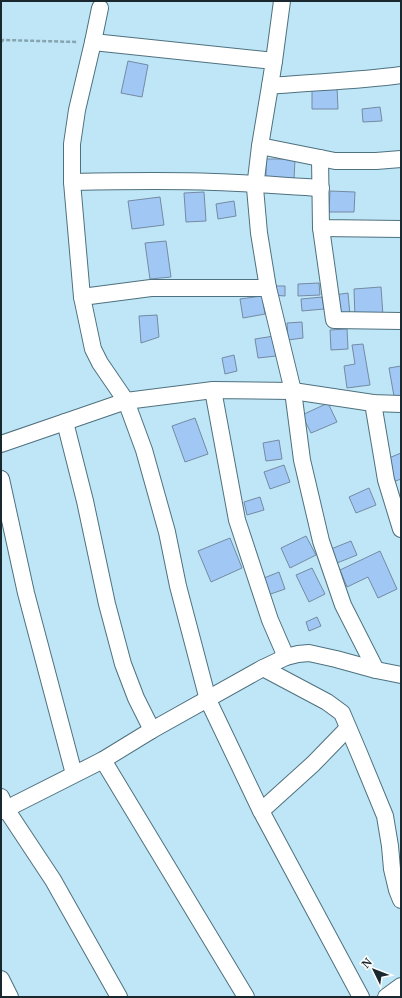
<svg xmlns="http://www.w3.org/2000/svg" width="402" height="998" viewBox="0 0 402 998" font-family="Merriweather,serif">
	<rect width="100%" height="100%" fill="#bfe6f6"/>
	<g fill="#a1c8f5" stroke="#748aa3">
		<path d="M 128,61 L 148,65 L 142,97 L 121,93 Z"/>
		<path d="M 312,87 L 337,87 L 338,109 L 312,109 Z"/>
		<path d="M 380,107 L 382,121 L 363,122 L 362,109 Z"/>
		<path d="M 266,159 L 295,159 L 294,180 L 266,180 Z"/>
		<path d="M 330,191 L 355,192 L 354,212 L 329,212 Z"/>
		<path d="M 204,192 L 206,221 L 186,222 L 184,193 Z"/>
		<path d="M 160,197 L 164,225 L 132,229 L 128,201 Z"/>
		<path d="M 234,201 L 236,216 L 218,219 L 216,204 Z"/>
		<path d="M 166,241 L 171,277 L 150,279 L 145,243 Z"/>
		<path d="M 319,283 L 320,295 L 298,296 L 298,284 Z"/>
		<path d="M 273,286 L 285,286 L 285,296 L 272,295 Z"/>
		<path d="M 381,287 L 383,316 L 355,318 L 354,289 Z"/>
		<path d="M 348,293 L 350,315 L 336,316 L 334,295 Z"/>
		<path d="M 262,296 L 265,314 L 243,318 L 240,299 Z"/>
		<path d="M 322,297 L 324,309 L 302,311 L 301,299 Z"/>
		<path d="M 157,315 L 159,337 L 141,343 L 139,316 Z"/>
		<path d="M 302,322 L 303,338 L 288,340 L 287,323 Z"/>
		<path d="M 347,329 L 348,349 L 331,350 L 330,330 Z"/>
		<path d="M 274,336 L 276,356 L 258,358 L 255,339 Z"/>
		<path d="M 363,344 L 370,385 L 347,388 L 344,366 L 355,364 L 352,345 Z"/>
		<path d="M 234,355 L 237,371 L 225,374 L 222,358 Z"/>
		<path d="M 401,366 L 401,401 L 395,402 L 389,368 Z"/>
		<path d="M 328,403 L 337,422 L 311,433 L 302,415 Z"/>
		<path d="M 195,418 L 208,454 L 185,462 L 172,426 Z"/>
		<path d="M 279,440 L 282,459 L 266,461 L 263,443 Z"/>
		<path d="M 401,453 L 401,479 L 393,482 L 384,460 Z"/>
		<path d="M 284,465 L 290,482 L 270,489 L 264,472 Z"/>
		<path d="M 369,488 L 376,505 L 356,513 L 349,497 Z"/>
		<path d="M 260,497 L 264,510 L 247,515 L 244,502 Z"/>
		<path d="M 306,536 L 316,555 L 290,568 L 281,548 Z"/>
		<path d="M 230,538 L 242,568 L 211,582 L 198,551 Z"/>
		<path d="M 351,541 L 357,555 L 337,563 L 331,549 Z"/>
		<path d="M 380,551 L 397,589 L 378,598 L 368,577 L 347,587 L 340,570 Z"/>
		<path d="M 312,568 L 325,594 L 309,602 L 296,575 Z"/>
		<path d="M 279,572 L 285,589 L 265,596 L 259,580 Z"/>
		<path d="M 317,617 L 321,626 L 309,631 L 306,622 Z"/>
	</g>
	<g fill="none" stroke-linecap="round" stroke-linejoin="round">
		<defs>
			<g id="minor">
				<path d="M 93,42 L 274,61 L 270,86"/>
				<path d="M 274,61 L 282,1"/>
				<path d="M 260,146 L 335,161 L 376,161 L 401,159"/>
				<path d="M 320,158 L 321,228 L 401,229"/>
				<path d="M 72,182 C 119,181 167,180 214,182 C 249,183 285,186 321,188"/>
				<path d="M 321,228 L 334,320 L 401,321"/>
				<path d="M 268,288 L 151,288 L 82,297 L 93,349 L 100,363 L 126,401 L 144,450 L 167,532 L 178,586 L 208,700 L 261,811 L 361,997"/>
				<path d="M 82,297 L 72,182 L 72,144 L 77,110 L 93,42 L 100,8"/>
				<path d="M 213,390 L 237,520 L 270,620 L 286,657"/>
				<path d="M 373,403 L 386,480 L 401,529"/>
				<path d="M 1,444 L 65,422"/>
				<path d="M 1,479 L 26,593 L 74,774"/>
				<path d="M 263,668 L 327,702 L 342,713 L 359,753 L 385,816 L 390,846 L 392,869 L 397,890 L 401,900"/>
				<path d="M 376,670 L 343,605 L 321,541 L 302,460 L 293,391 L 268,288 L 259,233 L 255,188 L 260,146 L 270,86 C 314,82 358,81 401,75"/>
				<path d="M 152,730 L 136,698 L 123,664 L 107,604 L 85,501 L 65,422 L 126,401 L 213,390 L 293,391 L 373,403 L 401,404"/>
				<path d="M 103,760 L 246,997"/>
				<path d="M 1,797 L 6,809 L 53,880 L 119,997"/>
				<path d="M 1,811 L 6,809 L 103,760 L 152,730 L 263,668 L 286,657 L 298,654 L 309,653 L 336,659 L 376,670 L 401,675"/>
				<path d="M 261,811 L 313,764 L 348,728"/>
				<path d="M 1,979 L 10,997"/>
				<path d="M 386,997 L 401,986"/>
			</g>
		</defs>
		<use href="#minor" stroke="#4e717f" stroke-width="18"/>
		<path stroke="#86a5b1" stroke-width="2.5" stroke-dasharray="4 2" stroke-linecap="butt" d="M 1,42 L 3,40 L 78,42"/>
		<use href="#minor" stroke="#fff" stroke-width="16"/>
	</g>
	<rect width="402" height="998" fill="none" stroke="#19282e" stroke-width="4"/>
	<g transform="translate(374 970) rotate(313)" stroke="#ffffff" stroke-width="3" paint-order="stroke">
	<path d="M0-3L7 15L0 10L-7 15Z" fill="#19282e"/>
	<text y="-6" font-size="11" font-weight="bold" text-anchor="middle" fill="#19282e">N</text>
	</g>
</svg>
